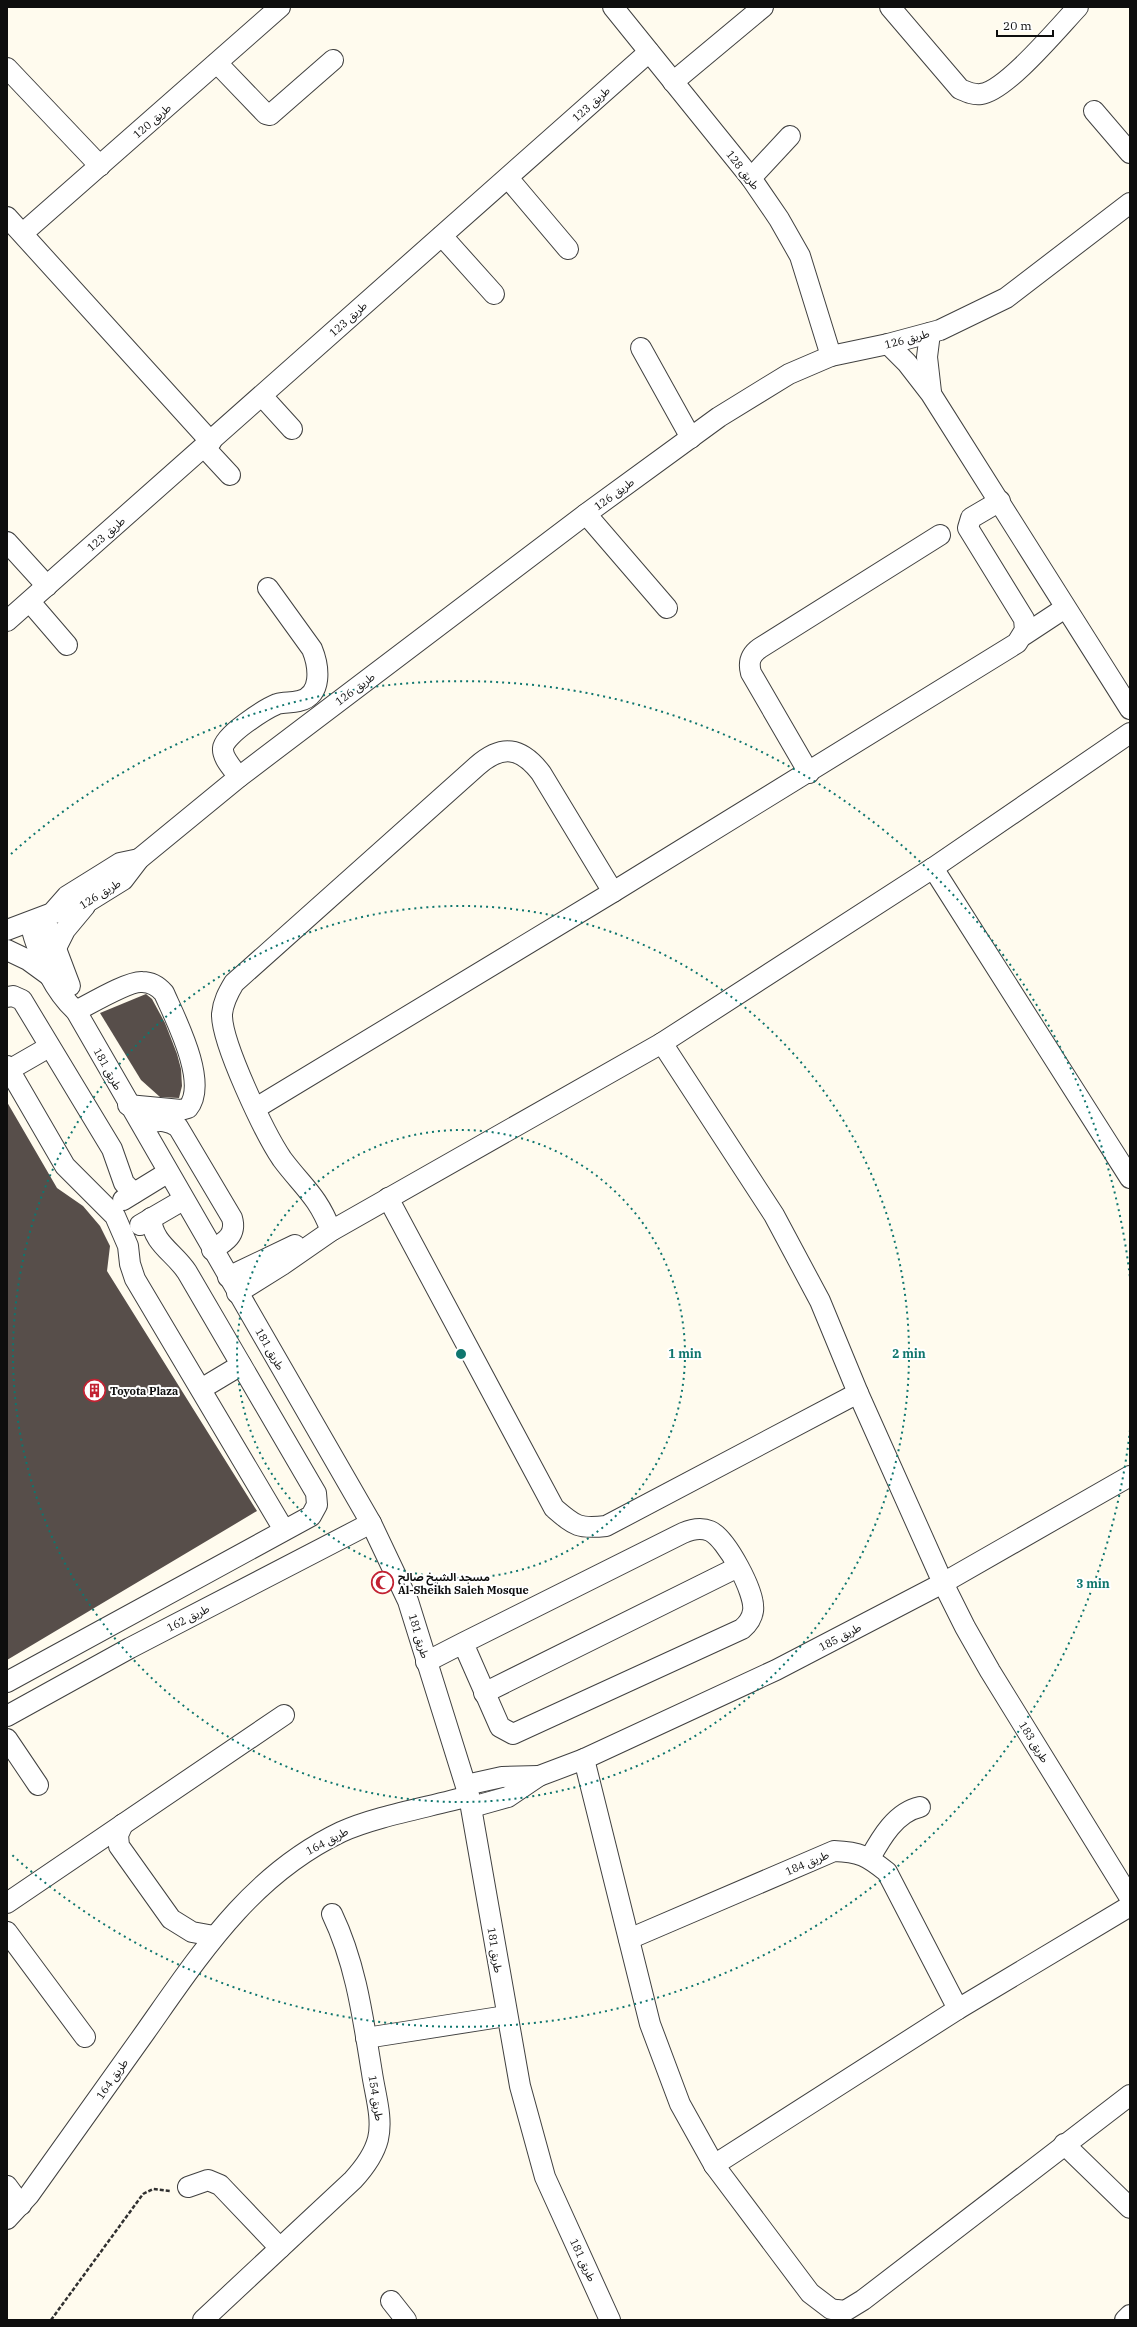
<svg xmlns="http://www.w3.org/2000/svg" width="1137" height="2327" viewBox="0 0 1137 2327" font-family="'IBM Plex Serif','Noto Sans Arabic',serif">
	<rect width="100%" height="100%" fill="#fffbee"/>
	<g fill="#574e4a">
		<path d="M 146,994 L 152,999 L 165,1023 L 177,1054 L 181,1069 L 182,1086 L 179,1098 L 160,1097 L 141,1080 L 100,1013 Z"/>
		<path d="M 7,1102 L 57,1188 L 83,1206 L 100,1226 L 110,1246 L 107,1271 L 257,1511 L 7,1660 Z"/>
	</g>
	<g fill="none" stroke-linecap="round" stroke-linejoin="round">
		<defs>
			<g id="minor">
				<path d="M 613,7 L 751,178 L 779,219 L 800,256 L 831,356"/>
				<path d="M 890,7 L 960,89 C 967,92 973,95 981,94 C 1006,91 1059,27 1078,7"/>
				<path d="M 217,63 L 266,114 L 270,115 L 333,60"/>
				<path d="M 7,68 L 100,166"/>
				<path d="M 673,82 L 763,7"/>
				<path d="M 1094,111 L 1130,153"/>
				<path d="M 508,178 L 568,249"/>
				<path d="M 751,178 L 790,136"/>
				<path d="M 7,217 L 211,442"/>
				<path d="M 23,233 L 280,7"/>
				<path d="M 442,236 L 494,294"/>
				<path d="M 930,333 L 927,357 L 931,392"/>
				<path d="M 888,344 L 907,363 L 931,394 L 1130,709"/>
				<path d="M 641,348 L 691,438"/>
				<path d="M 262,396 L 292,429"/>
				<path d="M 204,447 L 230,475"/>
				<path d="M 586,514 L 667,608"/>
				<path d="M 7,542 L 47,586"/>
				<path d="M 30,602 L 67,645"/>
				<path d="M 7,621 L 649,52"/>
				<path d="M 1024,635 L 1065,608"/>
				<path d="M 809,773 L 751,673 C 748,662 750,655 760,648 L 940,535"/>
				<path d="M 239,777 C 233,769 222,758 223,748 C 224,735 265,709 277,704 C 284,702 291,703 299,701 C 323,696 319,666 312,649 L 268,588"/>
				<path d="M 933,868 L 1130,1178"/>
				<path d="M 52,913 L 73,911 L 123,880 L 139,859 L 239,777 L 586,514 L 719,417 L 789,374 L 831,356 L 888,344 L 940,330 L 1006,298 L 1130,203"/>
				<path d="M 44,917 L 70,986"/>
				<path d="M 30,923 C 38,954 52,989 76,1011 L 371,1523 L 408,1601 L 469,1796 L 520,2086 L 545,2177 L 610,2320"/>
				<path d="M 7,930 L 52,913 L 67,896 L 104,873 L 120,863 L 139,859"/>
				<path d="M 7,950 L 28,960 L 50,976"/>
				<path d="M 55,950 L 65,930 L 85,906"/>
				<path d="M 7,997 L 13,996 L 22,1000 L 112,1149 L 124,1183 L 134,1193"/>
				<path d="M 76,1011 C 90,1004 128,981 142,982 C 151,982 158,986 164,993 C 175,1018 209,1083 188,1108 L 181,1110 L 128,1105"/>
				<path d="M 662,1043 L 774,1215 L 820,1301 L 858,1393"/>
				<path d="M 7,1066 L 65,1166 L 115,1216 L 128,1246 L 130,1264 L 135,1279 L 284,1530"/>
				<path d="M 9,1070 L 49,1047"/>
				<path d="M 256,1108 L 613,892 L 1017,643 L 1025,630 L 1024,619 L 968,528 L 971,518 L 1000,501"/>
				<path d="M 147,1123 C 160,1120 168,1120 178,1127 L 232,1218 C 237,1235 225,1242 212,1250"/>
				<path d="M 388,1198 L 554,1508 C 575,1526 578,1529 606,1526 L 858,1393 L 943,1583 L 965,1627 L 990,1671 L 1130,1898"/>
				<path d="M 123,1200 L 167,1173"/>
				<path d="M 140,1225 L 183,1200"/>
				<path d="M 331,1231 C 318,1196 302,1186 282,1159 C 265,1134 221,1042 222,1014 C 223,1002 228,993 234,983 L 477,766 C 502,744 521,747 541,773 L 613,892"/>
				<path d="M 228,1277 L 295,1245"/>
				<path d="M 237,1293 L 282,1265 L 331,1231 L 662,1043 L 933,868 L 1130,733"/>
				<path d="M 201,1389 L 241,1365"/>
				<path d="M 426,1662 L 463,1643 L 683,1533 C 692,1529 701,1527 710,1531 C 726,1538 756,1593 753,1611 C 752,1618 748,1624 742,1629 L 513,1734 L 500,1727 L 463,1643"/>
				<path d="M 7,1682 L 311,1516 L 317,1505 L 316,1493 L 187,1272 C 174,1252 153,1244 151,1218"/>
				<path d="M 484,1693 L 738,1567"/>
				<path d="M 7,1716 L 130,1648 L 371,1523"/>
				<path d="M 7,1739 L 38,1785"/>
				<path d="M 584,1759 L 650,2024 L 680,2104 L 714,2165 L 810,2293 L 831,2309 L 837,2310 L 845,2311 L 863,2300 L 1130,2095"/>
				<path d="M 466,1785 L 502,1777 L 539,1776"/>
				<path d="M 472,1807 L 508,1797 L 539,1776 L 584,1759 L 776,1670 L 943,1583 L 1130,1476"/>
				<path d="M 123,1824 L 118,1835 L 119,1846 L 171,1919 L 192,1932 L 214,1936"/>
				<path d="M 870,1858 C 881,1838 896,1812 920,1807"/>
				<path d="M 7,1903 L 284,1715"/>
				<path d="M 7,1932 L 85,2037"/>
				<path d="M 629,1939 L 834,1851 C 860,1852 867,1856 887,1872 L 958,2009"/>
				<path d="M 366,2038 L 506,2016"/>
				<path d="M 1064,2144 L 1130,2208"/>
				<path d="M 714,2165 L 958,2009 L 1130,1906"/>
				<path d="M 7,2186 L 21,2205"/>
				<path d="M 188,2187 L 208,2180 L 220,2185 L 280,2248"/>
				<path d="M 7,2219 L 29,2195 C 68,2141 107,2086 146,2031 C 201,1953 251,1875 341,1832 C 376,1816 430,1807 469,1796"/>
				<path d="M 391,2301 L 406,2320"/>
				<path d="M 203,2320 L 353,2180 C 364,2168 374,2155 378,2139 C 383,2118 375,2094 372,2073 C 363,2018 356,1964 332,1914"/>
				<path d="M 1125,2320 L 1130,2315"/>
			</g>
		</defs>
		<use href="#minor" stroke="#414141" stroke-width="22"/>
		<path stroke="#303030" stroke-width="2.5" stroke-dasharray="4 2" stroke-linecap="butt" d="M 51,2320 L 143,2194 L 153,2189 L 170,2191"/>
		<use href="#minor" stroke="#fff" stroke-width="20"/>
	</g>
	<g fill="none" stroke="#0f766e" stroke-width="2" stroke-dasharray="2 4">
		<circle cx="461" cy="1354" r="224"/>
		<circle cx="461" cy="1354" r="448"/>
		<path d="M1130 1430A673 673 0 0 1 11 1854M11 854A673 673 0 0 1 1130 1278"/>
	</g>
	<defs>
		<symbol id="building-ring" viewBox="-11 -11 22 22"><circle r="9.5" fill="#fff" stroke="#c22232" stroke-width="1.5"/><path d="M-4-6H4V6H1V3H-1V6H-4ZM-2.5-4.3h1.7v1.8h-1.7ZM.8-4.3h1.7v1.8H.8ZM-2.5-1h1.7V.8h-1.7ZM.8-1h1.7V.8H.8Z" fill="#c22232"/></symbol>
		<symbol id="mosque-ring" viewBox="-11 -11 22 22"><circle r="9.5" fill="#fff" stroke="#c22232" stroke-width="1.5"/><path d="M3.5-4.9A6 6 0 1 0 3.5 4.9A5 5 0 1 1 3.5-4.9Z" fill="#c22232"/></symbol>
	</defs>
	<g fill-rule="evenodd">
		<use href="#building-ring" x="82" y="1378" width="25" height="25"/>
		<use href="#mosque-ring" x="370" y="1570" width="25" height="25"/>
	</g>
	<g text-anchor="middle" stroke-width="4" stroke-linejoin="round" paint-order="stroke">
		<g font-size="11" fill="#0e0e0e" stroke="#fff">
			<text transform="translate(591 104) rotate(-42)" y="4">طريق 123</text>
			<text transform="translate(152 121) rotate(-41)" y="4">طريق 120</text>
			<text transform="translate(743 170) rotate(52)" y="4">طريق 128</text>
			<text transform="translate(348 319) rotate(-42)" y="4">طريق 123</text>
			<text transform="translate(907 339) rotate(-15)" y="4">طريق 126</text>
			<text transform="translate(614 494) rotate(-36)" y="4">طريق 126</text>
			<text transform="translate(106 534) rotate(-41)" y="4">طريق 123</text>
			<text transform="translate(355 689) rotate(-37)" y="4">طريق 126</text>
			<text transform="translate(100 894) rotate(-32)" y="4">طريق 126</text>
			<text transform="translate(108 1069) rotate(61)" y="4">طريق 181</text>
			<text transform="translate(270 1349) rotate(60)" y="4">طريق 181</text>
			<text transform="translate(188 1618) rotate(-27)" y="4">طريق 162</text>
			<text transform="translate(419 1636) rotate(73)" y="4">طريق 181</text>
			<text transform="translate(840 1637) rotate(-28)" y="4">طريق 185</text>
			<text transform="translate(1034 1742) rotate(58)" y="4">طريق 183</text>
			<text transform="translate(327 1841) rotate(-28)" y="4">طريق 164</text>
			<text transform="translate(807 1863) rotate(-23)" y="4">طريق 184</text>
			<text transform="translate(495 1950) rotate(81)" y="4">طريق 181</text>
			<text transform="translate(112 2079) rotate(-55)" y="4">طريق 164</text>
			<text transform="translate(376 2098) rotate(81)" y="4">طريق 154</text>
			<text transform="translate(583 2260) rotate(65)" y="4">طريق 181</text>
		</g>
		<g font-size="11" font-weight="bold" fill="#0e0e0e" stroke="#fff" text-anchor="start">
			<text x="110" y="1395">Toyota Plaza</text>
			<text x="398" y="1581">مسجد الشيخ صالح<tspan x="398" dy="13">Al-Sheikh Saleh Mosque</tspan></text>
		</g>
	</g>
	<circle cx="461" cy="1354" r="6" fill="#0f766e" stroke="#fff" stroke-width="2"/>
	<g font-size="12" text-anchor="middle" font-weight="bold" fill="#0f766e" stroke="#fff" stroke-width="4" stroke-linejoin="round" paint-order="stroke">
		<text x="685" y="1358">1 min</text>
		<text x="909" y="1358">2 min</text>
		<text x="1093" y="1588">3 min</text>
	</g>
	<rect width="1137" height="2327" fill="none" stroke="#0e0e0e" stroke-width="16"/>
	<path d="M997 30v6h56v-6" fill="none" stroke="#0e0e0e" stroke-width="2"/>
	<text x="1003" y="30" font-size="12" fill="#0e0e0e" stroke="#ffffff" stroke-width="3" paint-order="stroke">20 m</text>
</svg>
